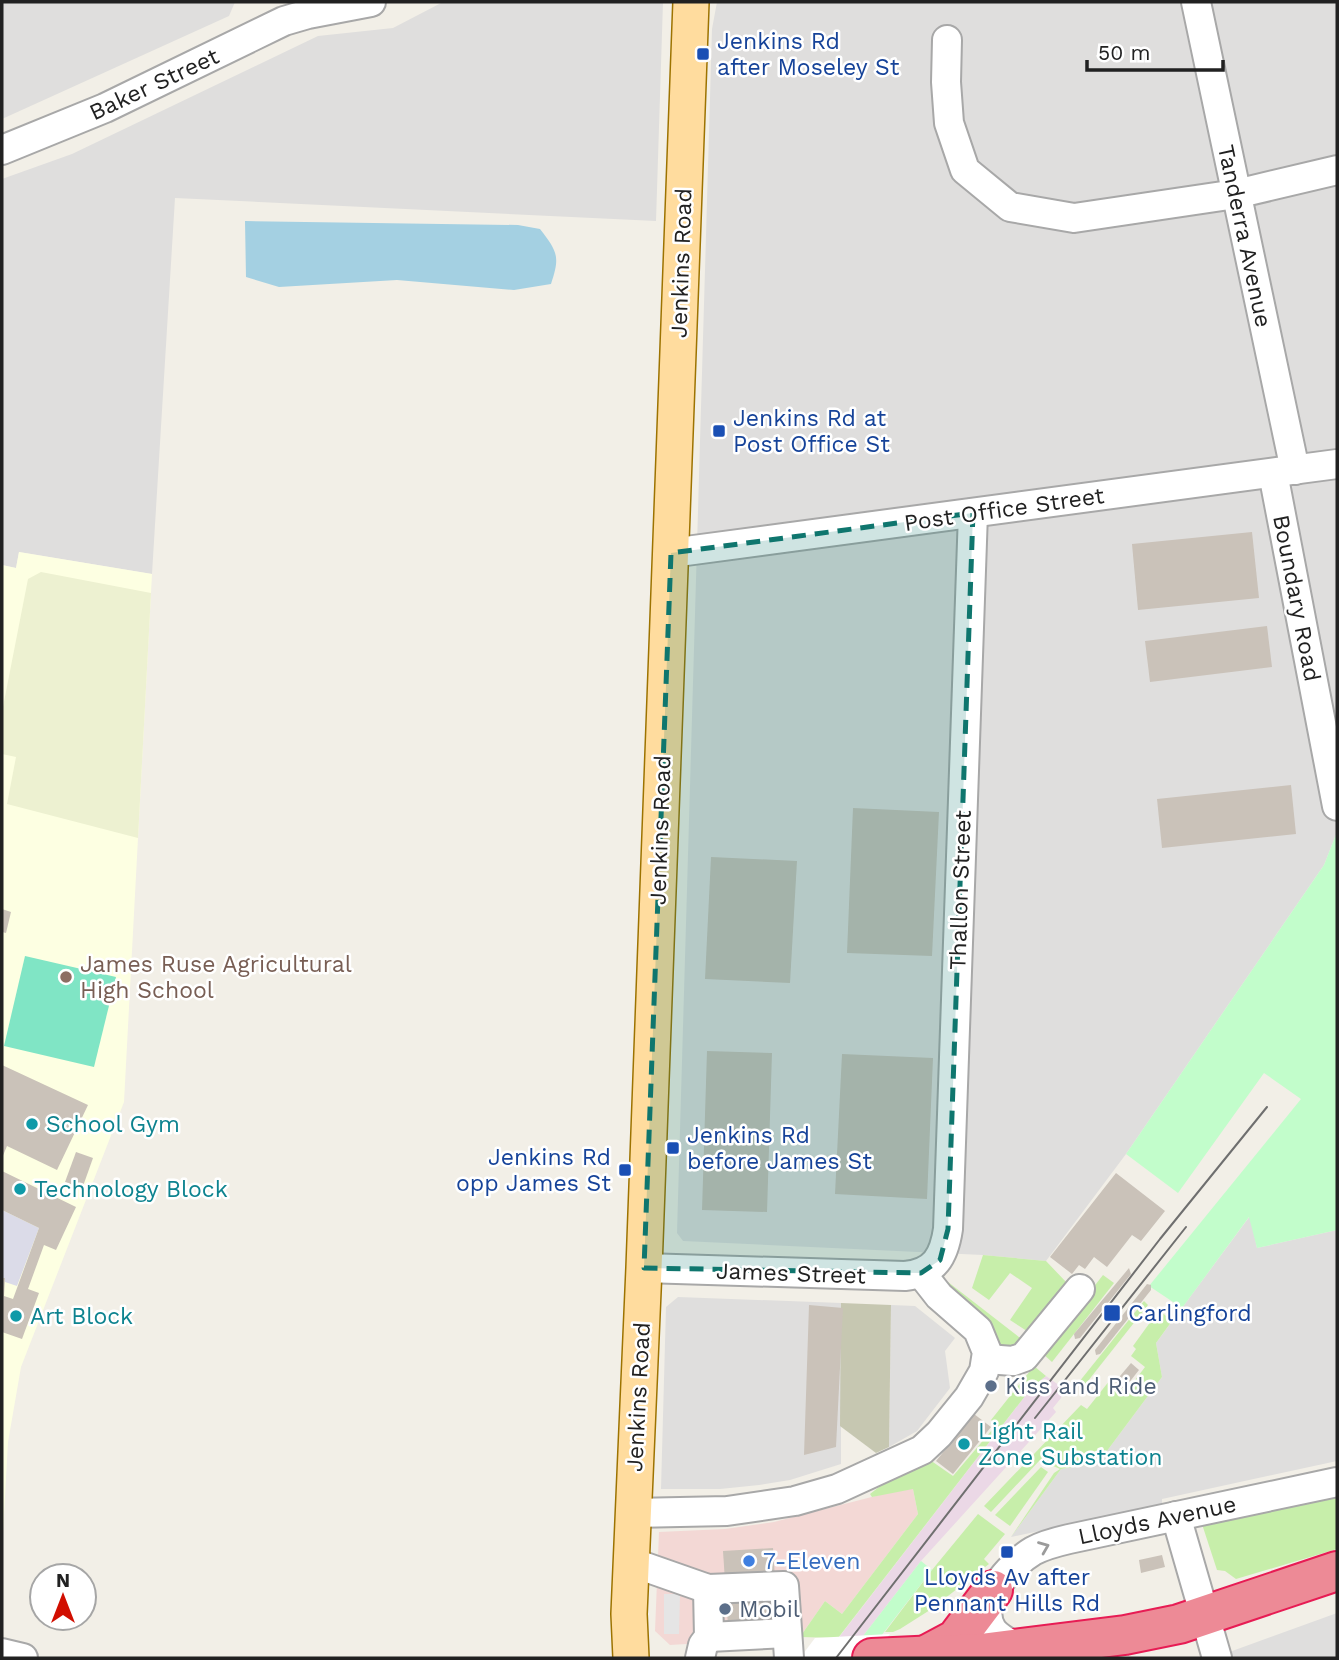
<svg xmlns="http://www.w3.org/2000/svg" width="1339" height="1660" viewBox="0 0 1339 1660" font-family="'Work Sans',sans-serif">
	<rect width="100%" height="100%" fill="#f2efe7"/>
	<g fill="#dfdedd">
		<path d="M 2,2 L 235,2 L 229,16 L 2,119 Z"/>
		<path d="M 443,2 L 663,2 L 656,221 L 175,198 L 152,574 L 19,552 L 16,568 L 2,565 L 2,179 L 72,154 L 318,36 L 393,28 Z"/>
		<path d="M 717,2 L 1337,2 L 1337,832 L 1324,865 L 1126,1154 L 1046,1261 L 983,1255 L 683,1241 L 677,1233 L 712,29 Z"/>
		<path d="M 1250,1216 L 1257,1248 L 1337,1230 L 1337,1461 L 1162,1499 L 1162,1505 L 1011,1537 L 1061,1469 L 1098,1463 L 1162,1377 L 1156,1343 Z"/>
		<path d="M 678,1297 L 841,1303 L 841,1464 L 790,1480 L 759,1485 L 720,1489 L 661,1489 L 666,1307 Z"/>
		<path d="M 891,1305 L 915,1306 L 955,1338 L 945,1351 L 950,1388 L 917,1431 L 889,1447 Z"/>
		<path d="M 1337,1613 L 1337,1658 L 1213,1658 Z"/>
	</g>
	<path fill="#f3d8d5" d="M 903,1489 L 913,1489 L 918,1514 L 842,1614 L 825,1601 L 800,1637 L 670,1645 L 655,1631 L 659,1532 L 725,1529 L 774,1522 Z"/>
	<path fill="#ebd8e6" d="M 1046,1376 L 1063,1388 L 1061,1398 L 1053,1408 L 1056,1412 L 921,1561 L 846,1658 L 823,1658 L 1032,1387 Z"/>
	<path fill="#fdffe2" d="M 19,552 L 152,574 L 124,1102 L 21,1367 L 8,1442 L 2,1552 L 2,565 L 16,568 Z"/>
	<path fill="#c6c7b1" d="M 841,1303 L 891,1305 L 889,1447 L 876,1453 L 840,1426 Z"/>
	<path fill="#edf1d1" d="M 41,572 L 151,593 L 138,838 L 7,804 L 16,757 L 2,754 L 2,712 L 28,579 Z"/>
	<g fill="#c7eeaa">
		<path d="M 983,1255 L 1046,1261 L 1067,1283 L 1030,1333 L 1010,1320 L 1032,1288 L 1010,1273 L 989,1300 L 972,1288 Z"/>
		<path d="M 1103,1275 L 1114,1283 L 1052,1362 L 1042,1353 Z"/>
		<path d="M 948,1282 L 1024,1341 L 1005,1352 L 944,1285 Z"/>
		<path d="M 1144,1301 L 1148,1305 L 1084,1386 L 1079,1382 Z"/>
		<path d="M 1159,1310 L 1172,1321 L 1156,1343 L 1162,1377 L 1098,1463 L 1061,1469 L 1011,1537 L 1054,1473 L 1060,1469 L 1040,1460 L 991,1512 L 984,1506 L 1081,1405 L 1087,1409 L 1110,1380 L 1126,1392 L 1145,1367 L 1131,1356 L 1136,1349 L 1133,1346 Z"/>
		<path d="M 1034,1366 L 1046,1376 L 1032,1387 L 838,1638 L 800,1637 L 825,1601 L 842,1614 L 918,1514 L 913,1489 L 872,1497 L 870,1494 L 888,1480 L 930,1460 L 953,1476 L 997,1424 L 991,1420 Z"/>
		<path d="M 1041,1467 L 1048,1472 L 1010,1526 L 995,1515 Z"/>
		<path d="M 1337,1495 L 1337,1549 L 1236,1579 L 1225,1571 L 1217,1570 L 1200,1518 L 1220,1522 Z"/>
		<path d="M 978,1514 L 1005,1534 L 984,1559 L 989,1564 L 930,1610 L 900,1629 L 893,1632 L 885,1632 L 932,1570 Z"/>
	</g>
	<g fill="#c2fdcb">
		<path d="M 1337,832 L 1337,1230 L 1257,1248 L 1249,1217 L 1182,1308 L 1149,1286 L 1301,1099 L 1264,1073 L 1178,1193 L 1126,1154 L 1324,865 Z"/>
		<path d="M 921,1561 L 932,1570 L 864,1658 L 846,1658 Z"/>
	</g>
	<path fill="#80e5c5" d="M 25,956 L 116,977 L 94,1067 L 4,1046 Z"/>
	<path fill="#e5e5e5" d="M 664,1594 L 680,1594 L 679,1634 L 664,1634 Z"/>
	<path fill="#dbdbe8" d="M 2,1210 L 39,1228 L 17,1286 L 5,1282 L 5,1279 L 2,1278 Z"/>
	<path fill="#a4d0e2" d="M 245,221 L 518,225 L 540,229 C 558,252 560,257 551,284 L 514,290 L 397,280 L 279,287 L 246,277 Z"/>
	<path fill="#fff" d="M 890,1634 L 871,1658 L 800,1658 L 815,1638 Z"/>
	<g fill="#cac2b9">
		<path d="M 1252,532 L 1259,598 L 1138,610 L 1132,544 Z"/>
		<path d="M 1267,626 L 1272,667 L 1150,682 L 1145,641 Z"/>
		<path d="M 1291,785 L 1296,834 L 1162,848 L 1157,799 Z"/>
		<path d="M 853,808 L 939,812 L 932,956 L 847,953 Z"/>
		<path d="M 711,857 L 797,861 L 790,983 L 705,979 Z"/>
		<path d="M 2,909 L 11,912 L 6,933 L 2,932 Z"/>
		<path d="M 707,1051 L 772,1053 L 767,1212 L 702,1210 Z"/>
		<path d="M 842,1054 L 933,1058 L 927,1199 L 835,1194 Z"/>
		<path d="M 2,1065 L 88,1105 L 57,1170 L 7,1146 L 2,1158 Z"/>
		<path d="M 76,1152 L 93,1158 L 82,1189 L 65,1182 Z"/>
		<path d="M 2,1171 L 76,1207 L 56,1250 L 44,1245 L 28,1289 L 39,1293 L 22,1339 L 2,1332 L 2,1278 L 5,1278 L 4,1296 L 13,1299 L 39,1228 L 2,1210 Z"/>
		<path d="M 1116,1173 L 1165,1211 L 1141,1241 L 1132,1235 L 1107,1267 L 1094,1257 L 1085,1269 L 1079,1265 L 1072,1274 L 1050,1257 Z"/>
		<path d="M 1129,1268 L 1131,1274 L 1080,1338 L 1075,1339 L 1074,1334 Z"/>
		<path d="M 1147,1284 L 1151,1285 L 1151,1290 L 1100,1354 L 1096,1355 L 1095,1350 Z"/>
		<path d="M 809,1305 L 843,1308 L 836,1447 L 804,1455 Z"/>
		<path d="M 1131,1363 L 1139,1370 L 1124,1389 L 1115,1382 Z"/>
		<path d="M 974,1414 L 991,1427 L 953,1474 L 936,1461 Z"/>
		<path d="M 773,1548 L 778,1623 L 728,1626 L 723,1551 Z"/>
		<path d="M 1162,1555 L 1165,1567 L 1141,1573 L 1139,1560 Z"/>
		<path d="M 50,1618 L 67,1618 L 67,1627 L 50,1626 Z"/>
	</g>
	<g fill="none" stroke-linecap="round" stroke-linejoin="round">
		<defs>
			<g id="minor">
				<path d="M 1196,2 L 1295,470"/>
				<path d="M 947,40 L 946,82 L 949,123 L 965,170 L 1010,207 L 1074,218 L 1236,194 L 1337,170"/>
				<path d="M 2,150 L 105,108 L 284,21 L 308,14 L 371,2"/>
				<path d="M 1273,473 L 1337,806"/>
				<path d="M 671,553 L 1337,464"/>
				<path d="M 644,1268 L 905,1276 C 935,1273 944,1256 948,1229 L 973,513"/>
				<path d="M 987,1359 L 1013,1361 L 1024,1357 L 1080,1289"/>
				<path d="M 633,1513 L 727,1511 L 795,1501 L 837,1489 L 922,1450 L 939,1434 L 969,1397 L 984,1371 L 987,1352 L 978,1330 L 939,1296 L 921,1273"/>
				<path d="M 1176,1516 L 1217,1658"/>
				<path d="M 631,1562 L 708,1589 L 784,1586 L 789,1658"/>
				<path d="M 709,1637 L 787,1633"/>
				<path d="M 1020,1649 C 1010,1644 1000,1639 993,1631 C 973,1604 1011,1564 1033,1551 C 1044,1545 1056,1542 1069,1539 L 1337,1482"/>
				<path d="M 2,1653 L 23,1658"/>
				<path d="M 700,1658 L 703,1645 L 709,1637 L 708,1589"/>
			</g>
			<path id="major" d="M 631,1658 L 629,1614 L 644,1268 L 691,2"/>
			<g id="highway">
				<path d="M 926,1655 L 956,1639 L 993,1590"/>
				<path d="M 872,1658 L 981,1653 L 1125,1635 L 1179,1624 L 1337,1571"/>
			</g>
		</defs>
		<use href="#minor" stroke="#a8a8a8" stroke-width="32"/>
		<use href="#major" stroke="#9d7300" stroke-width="38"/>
		<use href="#highway" stroke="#e71c54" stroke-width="42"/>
		<use href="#minor" stroke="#fff" stroke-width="28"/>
		<use href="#major" stroke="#ffdc9e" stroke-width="35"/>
		<use href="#highway" stroke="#ed8a96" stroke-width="38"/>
		<g stroke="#6f6f6f" stroke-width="2">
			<path d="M 1035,1418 L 1186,1227"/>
			<path d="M 836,1658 L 1160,1239 L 1267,1107"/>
		</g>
	</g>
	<defs><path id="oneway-chevron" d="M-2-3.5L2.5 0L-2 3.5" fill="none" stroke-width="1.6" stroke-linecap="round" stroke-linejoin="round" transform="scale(1.75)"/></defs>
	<use stroke="#9b9b9b" href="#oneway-chevron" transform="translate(1044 1547) rotate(-22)"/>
	<path fill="#0f766e" fill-opacity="0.2" stroke="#0f766e" stroke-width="5" stroke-dasharray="14 9" stroke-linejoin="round" d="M 973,513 L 948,1229 L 940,1260 L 921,1273 L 644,1268 L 671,553 Z"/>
	<g fill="#1a4fb4" stroke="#fff" stroke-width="2.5">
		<rect x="696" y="47" width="14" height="14" rx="3.5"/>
		<rect x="712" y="424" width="14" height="14" rx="3.5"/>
		<rect x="666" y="1141" width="14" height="14" rx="3.5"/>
		<rect x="618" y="1163" width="14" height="14" rx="3.5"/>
		<rect x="1103" y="1304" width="18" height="18" rx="3.5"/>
		<rect x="1000" y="1545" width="14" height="14" rx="3.5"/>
	</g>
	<circle fill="#8d6e63" stroke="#fff" stroke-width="2.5" cx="66" cy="977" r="7"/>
	<g fill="#0f9aa8" stroke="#fff" stroke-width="2.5">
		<circle cx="32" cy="1124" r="7"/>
		<circle cx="20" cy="1189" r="7"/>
		<circle cx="16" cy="1316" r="7"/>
		<circle cx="964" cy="1444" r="7"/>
	</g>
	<g fill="#5c6f8a" stroke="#fff" stroke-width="2.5">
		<circle cx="991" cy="1386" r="7"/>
		<circle cx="725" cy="1609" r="7"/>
	</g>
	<circle fill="#3f7fe0" stroke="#fff" stroke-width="2.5" cx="749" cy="1561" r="7"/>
	<g text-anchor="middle" stroke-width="5" stroke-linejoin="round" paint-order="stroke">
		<g font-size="23" fill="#164399" stroke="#fff" text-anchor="start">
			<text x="717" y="49">Jenkins Rd<tspan x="717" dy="26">after Moseley St</tspan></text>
			<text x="733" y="426">Jenkins Rd at<tspan x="733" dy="26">Post Office St</tspan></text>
			<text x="687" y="1143">Jenkins Rd<tspan x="687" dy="26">before James St</tspan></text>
			<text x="611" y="1165" text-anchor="end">Jenkins Rd<tspan x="611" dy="26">opp James St</tspan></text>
			<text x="1128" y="1321">Carlingford</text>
			<text x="1007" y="1585" text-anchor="middle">Lloyds Av after<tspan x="1007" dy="26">Pennant Hills Rd</tspan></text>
		</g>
		<g font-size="23" fill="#212121" stroke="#fff">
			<text transform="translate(154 84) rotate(-25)" y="8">Baker Street</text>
			<text transform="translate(1245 236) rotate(78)" y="8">Tanderra Avenue</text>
			<text transform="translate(681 263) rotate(-88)" y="8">Jenkins Road</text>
			<text transform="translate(1004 509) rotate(-8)" y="8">Post Office Street</text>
			<text transform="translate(1297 598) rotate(79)" y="8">Boundary Road</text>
			<text transform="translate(660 830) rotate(-88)" y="8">Jenkins Road</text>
			<text transform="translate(960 890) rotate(-88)" y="8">Thallon Street</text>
			<text transform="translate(791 1273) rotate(2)" y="8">James Street</text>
			<text transform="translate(638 1397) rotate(-87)" y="8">Jenkins Road</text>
			<text transform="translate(1157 1520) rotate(-12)" y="8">Lloyds Avenue</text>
		</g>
		<g font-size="23" fill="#785e54" stroke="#fff" text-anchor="start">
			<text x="80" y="972">James Ruse Agricultural<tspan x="80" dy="26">High School</tspan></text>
		</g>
		<g font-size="23" fill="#0d838f" stroke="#fff" text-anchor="start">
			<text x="46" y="1132">School Gym</text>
			<text x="34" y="1197">Technology Block</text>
			<text x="30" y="1324">Art Block</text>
			<text x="978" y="1439">Light Rail<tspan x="978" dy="26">Zone Substation</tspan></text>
		</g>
		<g font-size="23" fill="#4e5e75" stroke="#fff" text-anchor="start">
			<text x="1005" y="1394">Kiss and Ride</text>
			<text x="739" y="1617">Mobil</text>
		</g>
		<g font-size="23" fill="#366cbe" stroke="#fff" text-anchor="start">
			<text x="763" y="1569">7-Eleven</text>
		</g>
	</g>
	<rect width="1339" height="1660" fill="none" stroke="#212121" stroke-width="7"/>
	<g transform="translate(63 1597)"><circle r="33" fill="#ffffff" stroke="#a6a6a6" stroke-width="2"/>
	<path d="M0-5L12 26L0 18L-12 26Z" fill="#d10e00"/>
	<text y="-10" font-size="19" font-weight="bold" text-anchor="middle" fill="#212121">N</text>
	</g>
	<path d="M1087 60v10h136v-10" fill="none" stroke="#212121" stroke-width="3.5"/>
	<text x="1098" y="60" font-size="21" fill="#212121" stroke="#ffffff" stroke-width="5" paint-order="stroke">50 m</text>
</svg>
